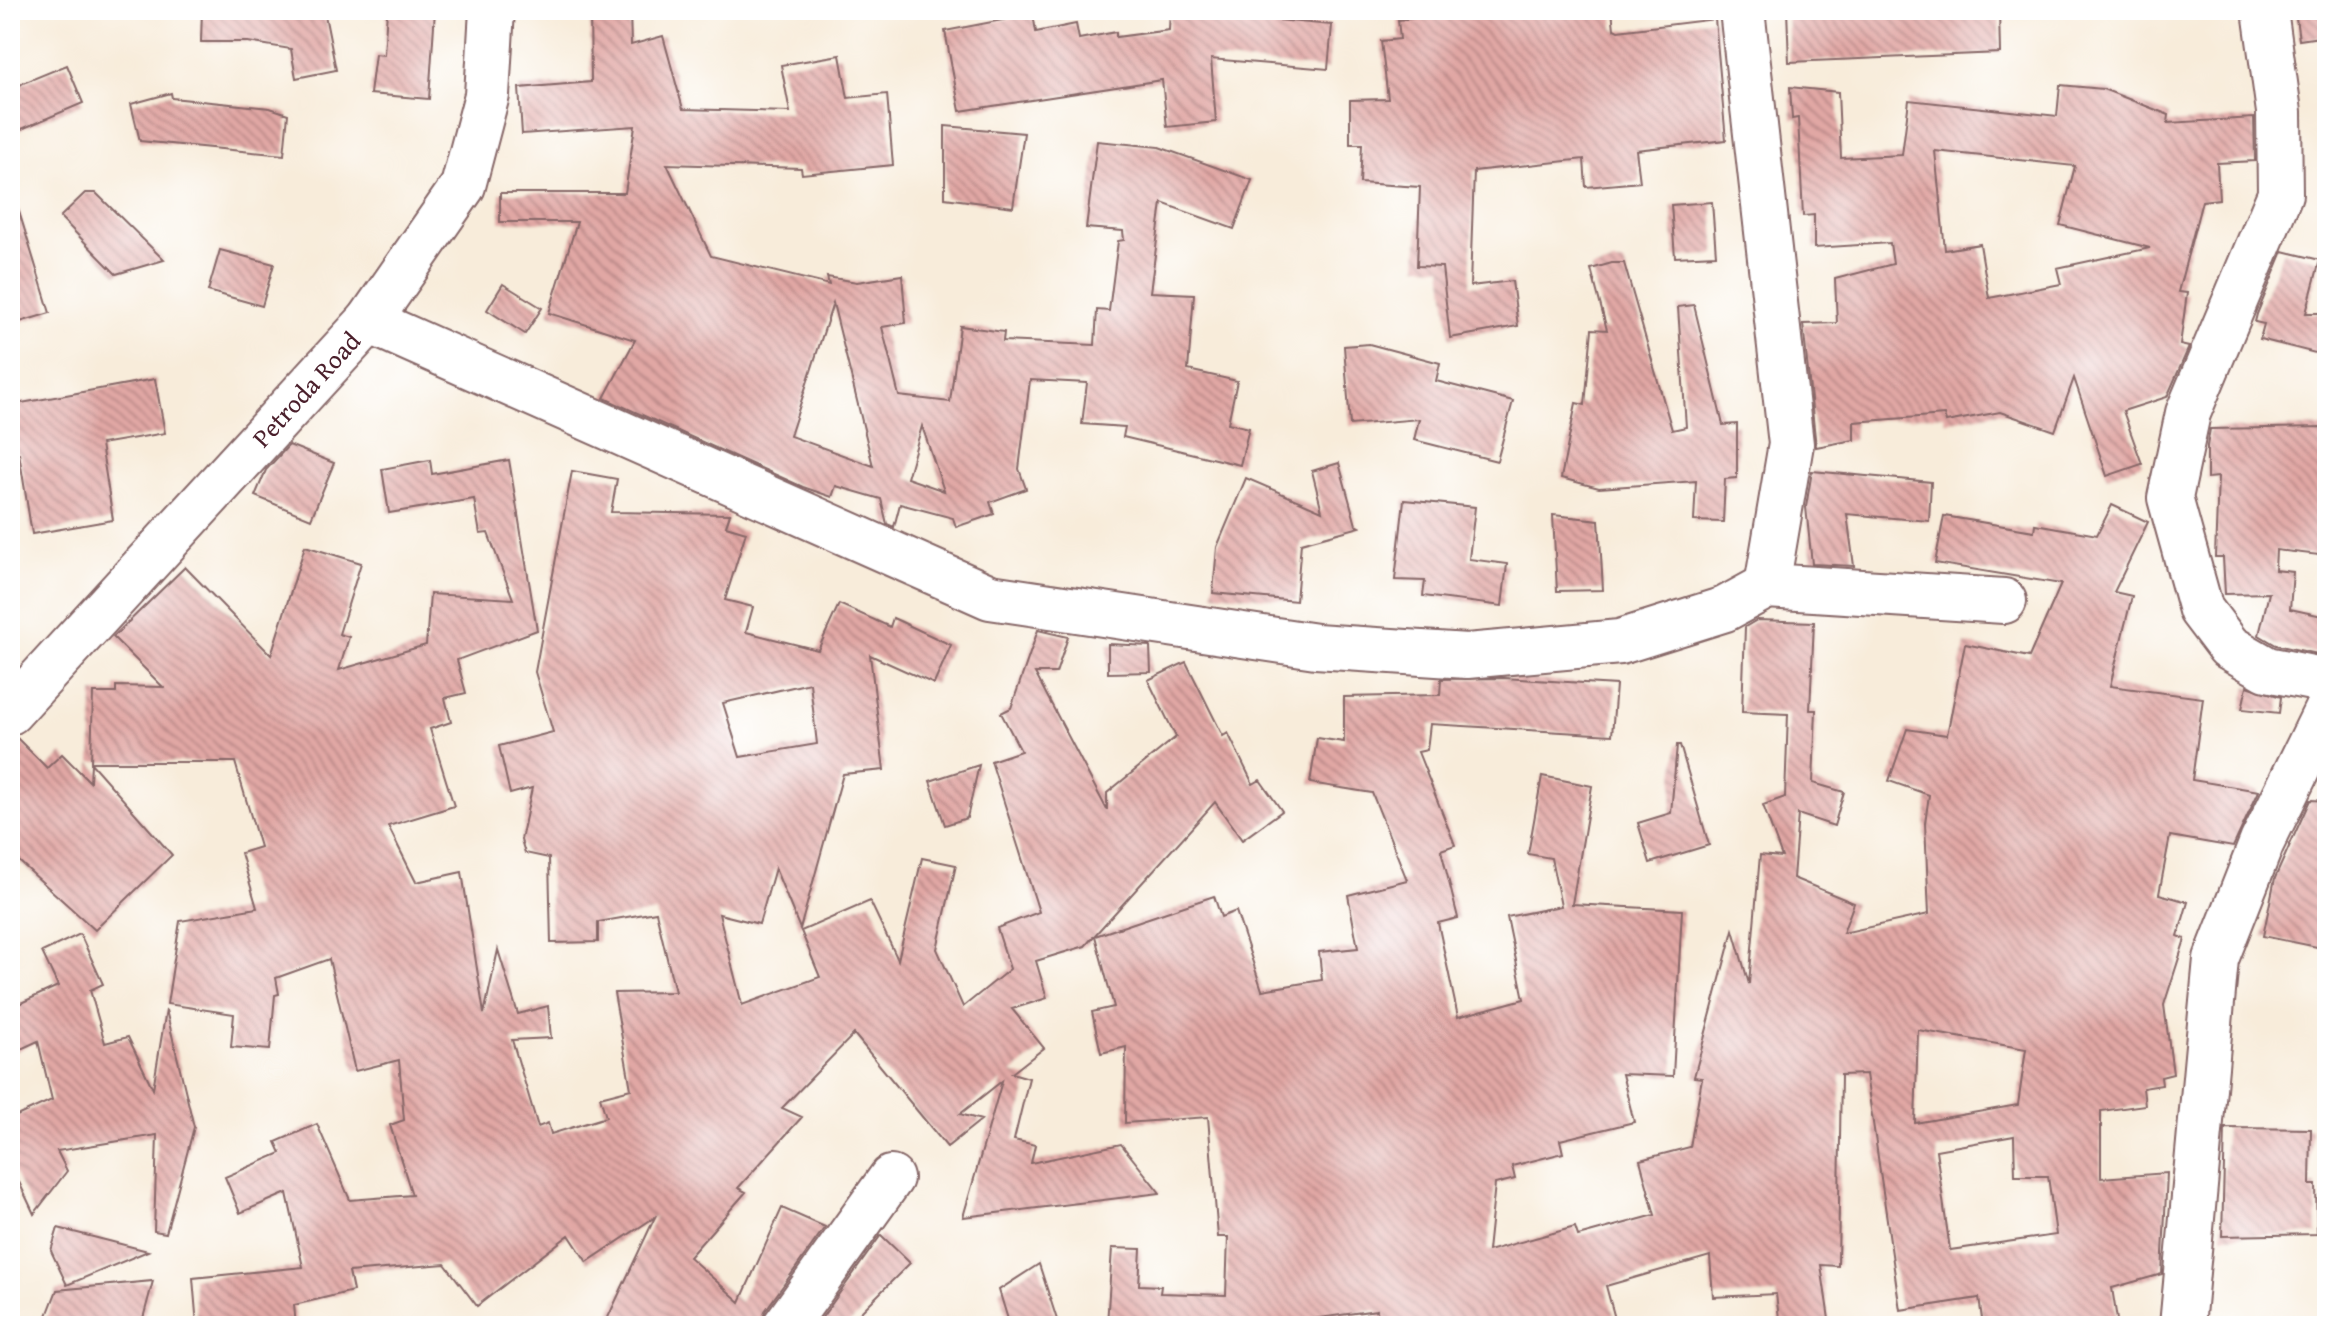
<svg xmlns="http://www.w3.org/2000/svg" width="2337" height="1336" viewBox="0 0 2337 1336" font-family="'Gentium Book Plus',serif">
	<defs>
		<pattern id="building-back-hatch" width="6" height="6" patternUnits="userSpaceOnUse" patternTransform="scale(2)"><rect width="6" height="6" fill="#e1a7a4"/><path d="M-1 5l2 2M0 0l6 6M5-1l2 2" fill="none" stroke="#b88786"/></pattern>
	</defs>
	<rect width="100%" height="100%" fill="#fff"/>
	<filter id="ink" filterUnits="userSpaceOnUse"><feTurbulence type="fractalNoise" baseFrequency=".0125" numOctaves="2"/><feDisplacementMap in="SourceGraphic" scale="16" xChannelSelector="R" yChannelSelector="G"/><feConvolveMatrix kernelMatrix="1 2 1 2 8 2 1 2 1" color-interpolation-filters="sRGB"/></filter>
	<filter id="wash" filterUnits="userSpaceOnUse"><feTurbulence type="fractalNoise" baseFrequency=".006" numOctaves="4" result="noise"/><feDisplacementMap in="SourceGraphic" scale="32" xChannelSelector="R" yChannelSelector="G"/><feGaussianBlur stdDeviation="1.8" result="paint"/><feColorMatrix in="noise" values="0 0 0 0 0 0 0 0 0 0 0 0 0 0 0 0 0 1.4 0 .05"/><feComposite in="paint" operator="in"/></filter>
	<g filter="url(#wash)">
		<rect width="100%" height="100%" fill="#f8ecda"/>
		<g id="blocks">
			<g fill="url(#building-back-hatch)" fill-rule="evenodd">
				<path d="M 202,10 L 324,10 L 336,70 L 296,78 L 291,49 L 248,42 L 201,42 Z"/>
				<path d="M 387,10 L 435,10 L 429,99 L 370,94 L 375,54 L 384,55 Z"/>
				<path d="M 590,10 L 630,10 L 631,45 L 663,36 L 683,109 L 790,112 L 781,65 L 840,55 L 848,98 L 887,94 L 893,165 L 802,174 L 801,168 L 667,164 L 711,256 L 829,285 L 827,277 L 857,282 L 902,275 L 906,323 L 882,327 L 899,396 L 950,402 L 960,326 L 1004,332 L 1003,341 L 1095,345 L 1097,310 L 1109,311 L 1118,241 L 1124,240 L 1123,231 L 1086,228 L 1097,141 L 1159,147 L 1252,180 L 1234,229 L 1162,203 L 1150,292 L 1194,294 L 1188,370 L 1237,381 L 1228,423 L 1249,428 L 1240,465 L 1123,437 L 1125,427 L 1082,424 L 1087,383 L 1030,380 L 1019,469 L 1026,489 L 990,502 L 994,514 L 956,527 L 953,518 L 900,504 L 894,527 L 887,524 L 881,499 L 836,486 L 832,497 L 803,487 L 604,398 L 635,340 L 549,313 L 577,222 L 500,222 L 500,193 L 625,193 L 635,126 L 522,134 L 519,88 L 591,82 ZM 833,303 L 873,466 L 790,436 ZM 922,426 L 944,491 L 907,478 Z"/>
				<path d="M 1170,10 L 1210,10 L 1210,14 L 1332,25 L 1328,69 L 1211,59 L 1216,122 L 1167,127 L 1162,80 L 960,111 L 945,31 L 1033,14 L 1036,32 L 1076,24 L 1079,39 L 1116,32 L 1116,37 L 1169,30 Z"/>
				<path d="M 1485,10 L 1612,10 L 1614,29 L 1618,31 L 1715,19 L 1726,140 L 1636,150 L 1640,182 L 1586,187 L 1584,159 L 1474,171 L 1470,286 L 1512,281 L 1518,326 L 1450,338 L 1442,267 L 1417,266 L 1420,187 L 1360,183 L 1362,144 L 1350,144 L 1350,100 L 1388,99 L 1381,41 L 1400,39 L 1398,20 Z"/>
				<path d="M 1787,10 L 1999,10 L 2000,53 L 1789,62 Z"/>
				<path d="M 2295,10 L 2327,10 L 2327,36 L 2299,40 Z"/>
				<path d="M 67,65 L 83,103 L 10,134 L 10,93 L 23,83 Z"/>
				<path d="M 2060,85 L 2103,89 L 2169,115 L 2168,123 L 2254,118 L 2255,161 L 2217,163 L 2219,199 L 2202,201 L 2178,292 L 2187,293 L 2180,345 L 2189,347 L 2167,397 L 2123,411 L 2142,464 L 2107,476 L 2074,378 L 2055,431 L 2000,412 L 1946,422 L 1944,415 L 1854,422 L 1854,440 L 1816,447 L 1803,324 L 1837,323 L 1835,279 L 1893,264 L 1890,243 L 1814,248 L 1814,215 L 1803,216 L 1798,118 L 1792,119 L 1790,87 L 1838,92 L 1841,158 L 1902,155 L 1909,100 L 2057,116 ZM 1935,151 L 2075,166 L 2060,225 L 2150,248 L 2057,268 L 2061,284 L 1989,298 L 1980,244 L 1945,250 Z"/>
				<path d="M 171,93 L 172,98 L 270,108 L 288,114 L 284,155 L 140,141 L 131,104 Z"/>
				<path d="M 945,126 L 1024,133 L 1013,207 L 945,198 Z"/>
				<path d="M 85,193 L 96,193 L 164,260 L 116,274 L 60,217 Z"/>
				<path d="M 1712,202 L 1716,255 L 1675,257 L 1671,205 Z"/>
				<path d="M 17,205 L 50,313 L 10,325 L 10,206 Z"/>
				<path d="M 220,250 L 274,264 L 262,306 L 208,291 Z"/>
				<path d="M 2283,251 L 2320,260 L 2306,313 L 2327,313 L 2327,356 L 2260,339 L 2264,324 L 2255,322 L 2257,314 Z"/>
				<path d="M 1612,263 L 1624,263 L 1672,430 L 1686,427 L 1678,307 L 1694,305 L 1723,425 L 1737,424 L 1737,478 L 1725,479 L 1723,522 L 1694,521 L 1696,481 L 1599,488 L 1561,478 L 1576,403 L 1585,405 L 1592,329 L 1607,330 L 1591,269 Z"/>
				<path d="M 503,284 L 542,308 L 525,334 L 487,310 Z"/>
				<path d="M 1369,344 L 1440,363 L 1436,381 L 1513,401 L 1497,461 L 1414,440 L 1419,419 L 1350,425 L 1344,346 Z"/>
				<path d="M 155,379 L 165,433 L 101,444 L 113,520 L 32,534 L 19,453 L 10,454 L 10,405 Z"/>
				<path d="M 2327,427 L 2327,556 L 2276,550 L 2275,570 L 2293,572 L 2290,609 L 2327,617 L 2327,656 L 2276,645 L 2259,635 L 2269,593 L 2225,594 L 2223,557 L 2215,557 L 2218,477 L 2207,478 L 2207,446 L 2210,429 Z"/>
				<path d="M 289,445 L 334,463 L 311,519 L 255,496 L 266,470 Z"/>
				<path d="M 430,460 L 432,474 L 509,460 L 537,630 L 457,660 L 466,693 L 445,698 L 451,722 L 430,729 L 454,806 L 388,826 L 416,882 L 462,872 L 484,1014 L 498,950 L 518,1014 L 548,1006 L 551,1038 L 512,1040 L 538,1127 L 548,1123 L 551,1134 L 606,1117 L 600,1097 L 631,1089 L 614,993 L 675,992 L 656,912 L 598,922 L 598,942 L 551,943 L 549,858 L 525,853 L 521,840 L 532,788 L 510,794 L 499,746 L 553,732 L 535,672 L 572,471 L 617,479 L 611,512 L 730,514 L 726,526 L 746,532 L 725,600 L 753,607 L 746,632 L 818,650 L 839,604 L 890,627 L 893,618 L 951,645 L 934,684 L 870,655 L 884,770 L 843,774 L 800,929 L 775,868 L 759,924 L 719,914 L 742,1005 L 820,977 L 801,931 L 870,901 L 898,960 L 922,858 L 956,865 L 937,949 L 963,1007 L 1010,969 L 997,928 L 1039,912 L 991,761 L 1021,751 L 1001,713 L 1011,708 L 1038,630 L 1068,637 L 1056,673 L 1035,673 L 1107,810 L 1107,793 L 1176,737 L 1148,680 L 1186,662 L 1223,736 L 1228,733 L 1253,784 L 1260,780 L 1282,811 L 1242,840 L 1215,802 L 1085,946 L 1036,961 L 1047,998 L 1012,1009 L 1044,1048 L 1012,1073 L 1029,1078 L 1014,1140 L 1035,1145 L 1031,1163 L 1121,1144 L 1160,1193 L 963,1217 L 1002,1081 L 960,1114 L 981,1120 L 947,1147 L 854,1034 L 782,1108 L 802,1117 L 738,1188 L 746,1192 L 689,1257 L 740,1302 L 782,1208 L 825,1227 L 765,1311 L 760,1326 L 604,1326 L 655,1217 L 587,1262 L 569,1235 L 477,1306 L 445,1264 L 349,1272 L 353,1291 L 294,1305 L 296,1326 L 197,1326 L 193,1278 L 303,1267 L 287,1193 L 240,1213 L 225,1177 L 281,1153 L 276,1142 L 317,1124 L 350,1200 L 412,1195 L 390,1125 L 404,1120 L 399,1060 L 355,1071 L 329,959 L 276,978 L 279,994 L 275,995 L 270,1050 L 231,1047 L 234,1014 L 167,1004 L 180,921 L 257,908 L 241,853 L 260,847 L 235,762 L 91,762 L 93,693 L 116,693 L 116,686 L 163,687 L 113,637 L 185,567 L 271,655 L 305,546 L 361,563 L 339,634 L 349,637 L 339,670 L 426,645 L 430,594 L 513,599 L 488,533 L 480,534 L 474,499 L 389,513 L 382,469 ZM 810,683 L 817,744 L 740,757 L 723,703 Z"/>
				<path d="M 1339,463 L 1356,525 L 1360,527 L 1301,543 L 1296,601 L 1213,593 L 1217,547 L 1246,478 L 1322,511 L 1312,471 Z"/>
				<path d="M 1812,471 L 1931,482 L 1929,521 L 1847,514 L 1854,566 L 1812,564 L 1806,507 Z"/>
				<path d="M 1404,500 L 1475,507 L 1469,559 L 1507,564 L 1502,606 L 1423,596 L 1425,581 L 1395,580 Z"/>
				<path d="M 2112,505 L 2148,522 L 2114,592 L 2132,596 L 2110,686 L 2203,698 L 2192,780 L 2259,791 L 2233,847 L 2170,836 L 2159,894 L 2188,902 L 2178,936 L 2185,939 L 2164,1005 L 2173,1074 L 2161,1077 L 2162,1085 L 2143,1088 L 2145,1105 L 2101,1111 L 2101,1178 L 2167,1173 L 2162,1274 L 2112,1288 L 2118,1326 L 1983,1326 L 1979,1298 L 1900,1310 L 1866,1074 L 1841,1075 L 1838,1266 L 1821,1265 L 1830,1326 L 1780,1326 L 1776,1294 L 1713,1297 L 1710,1256 L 1606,1286 L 1617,1326 L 1475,1326 L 1473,1319 L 1426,1326 L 1379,1326 L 1377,1310 L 1312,1319 L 1314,1326 L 1107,1325 L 1112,1248 L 1141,1249 L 1139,1285 L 1161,1286 L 1160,1293 L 1226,1295 L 1228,1237 L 1218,1237 L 1208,1117 L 1125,1123 L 1126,1047 L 1101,1053 L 1092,1012 L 1114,1007 L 1095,936 L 1214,896 L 1221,917 L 1236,911 L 1262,990 L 1322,980 L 1319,952 L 1358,948 L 1348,895 L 1407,880 L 1372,793 L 1310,783 L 1317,738 L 1344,742 L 1344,697 L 1440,695 L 1441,679 L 1504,678 L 1616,685 L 1612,735 L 1430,724 L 1427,750 L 1418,752 L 1455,845 L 1441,850 L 1458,918 L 1438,923 L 1458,1017 L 1524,999 L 1507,917 L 1561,906 L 1551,858 L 1528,854 L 1542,776 L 1592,786 L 1572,904 L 1682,910 L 1673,1076 L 1622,1074 L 1634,1122 L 1560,1140 L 1563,1153 L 1512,1166 L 1515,1179 L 1495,1184 L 1488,1251 L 1575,1227 L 1578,1236 L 1655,1215 L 1640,1160 L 1690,1147 L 1702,1078 L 1694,1077 L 1733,930 L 1749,984 L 1760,855 L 1782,857 L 1763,805 L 1785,797 L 1788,714 L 1742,712 L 1745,627 L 1757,620 L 1814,622 L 1810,710 L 1816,710 L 1813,783 L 1844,792 L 1834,826 L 1798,814 L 1793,878 L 1854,903 L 1843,933 L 1929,914 L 1925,823 L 1929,795 L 1889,781 L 1907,729 L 1947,735 L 1965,644 L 2029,657 L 2061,584 L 1935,563 L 1944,516 L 2034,531 L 2035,524 L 2097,535 ZM 1918,1030 L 2026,1049 L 2018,1105 L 1915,1123 ZM 2014,1136 L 2015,1176 L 2048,1176 L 2056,1235 L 1950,1250 L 1936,1150 Z"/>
				<path d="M 1553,515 L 1599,520 L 1603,590 L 1557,591 Z"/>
				<path d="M 1108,644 L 1150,646 L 1151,672 L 1108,673 Z"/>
				<path d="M 2247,686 L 2281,697 L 2279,713 L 2242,709 Z"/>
				<path d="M 10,736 L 15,736 L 47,768 L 62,754 L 90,782 L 91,763 L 172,855 L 95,930 L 10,853 Z"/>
				<path d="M 1677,745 L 1680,745 L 1709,845 L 1650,863 L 1638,823 L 1671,813 Z"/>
				<path d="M 979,765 L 967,818 L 945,825 L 930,781 Z"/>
				<path d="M 2310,800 L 2327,801 L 2327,949 L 2263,936 L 2275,878 Z"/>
				<path d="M 80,934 L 103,984 L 90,990 L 105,1043 L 128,1037 L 153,1089 L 166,1010 L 194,1127 L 166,1233 L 154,1231 L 157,1135 L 57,1151 L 67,1171 L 34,1214 L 10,1163 L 10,1119 L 52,1100 L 38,1041 L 10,1054 L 10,1008 L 58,986 L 42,952 Z"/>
				<path d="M 2225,1128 L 2311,1129 L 2310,1185 L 2316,1185 L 2317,1234 L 2222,1236 Z"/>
				<path d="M 58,1228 L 148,1251 L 67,1285 L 51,1251 Z"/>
				<path d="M 881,1235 L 910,1263 L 847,1326 L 816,1326 Z"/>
				<path d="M 1039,1264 L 1059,1326 L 1010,1326 L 999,1290 Z"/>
				<path d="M 153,1281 L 141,1326 L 43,1326 L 57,1290 Z"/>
			</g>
		</g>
	</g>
	<g filter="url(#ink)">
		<use href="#blocks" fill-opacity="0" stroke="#876768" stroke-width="2"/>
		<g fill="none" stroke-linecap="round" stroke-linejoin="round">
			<defs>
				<g id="minor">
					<path d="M 2265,10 L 2279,112 L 2280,194 L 2188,413 L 2170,498 L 2201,610 L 2229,647 L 2267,669 L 2327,681"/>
					<path d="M 369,321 L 990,597 L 1316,646 L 1467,656 L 1620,642 L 1725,609 L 1767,586 L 1791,444 L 1742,10"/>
					<path d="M 1767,586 L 2004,601"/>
					<path id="s1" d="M 10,712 L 369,321 L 463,186 L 487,95 L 492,10"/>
					<path d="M 785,1326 L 891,1178"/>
					<path d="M 2182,1326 L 2216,959 L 2262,842 L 2327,709"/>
				</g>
			</defs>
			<use href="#minor" stroke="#876768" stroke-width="48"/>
			<use href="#minor" stroke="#fff" stroke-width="44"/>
		</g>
	</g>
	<g text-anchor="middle" stroke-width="7" stroke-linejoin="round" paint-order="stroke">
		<g font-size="26" fill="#4a1f2b" stroke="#fff">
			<text dy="9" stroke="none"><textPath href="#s1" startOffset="438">Petroda Road</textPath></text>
		</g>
	</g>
	<rect width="2337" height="1336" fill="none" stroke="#fff" stroke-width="40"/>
</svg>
